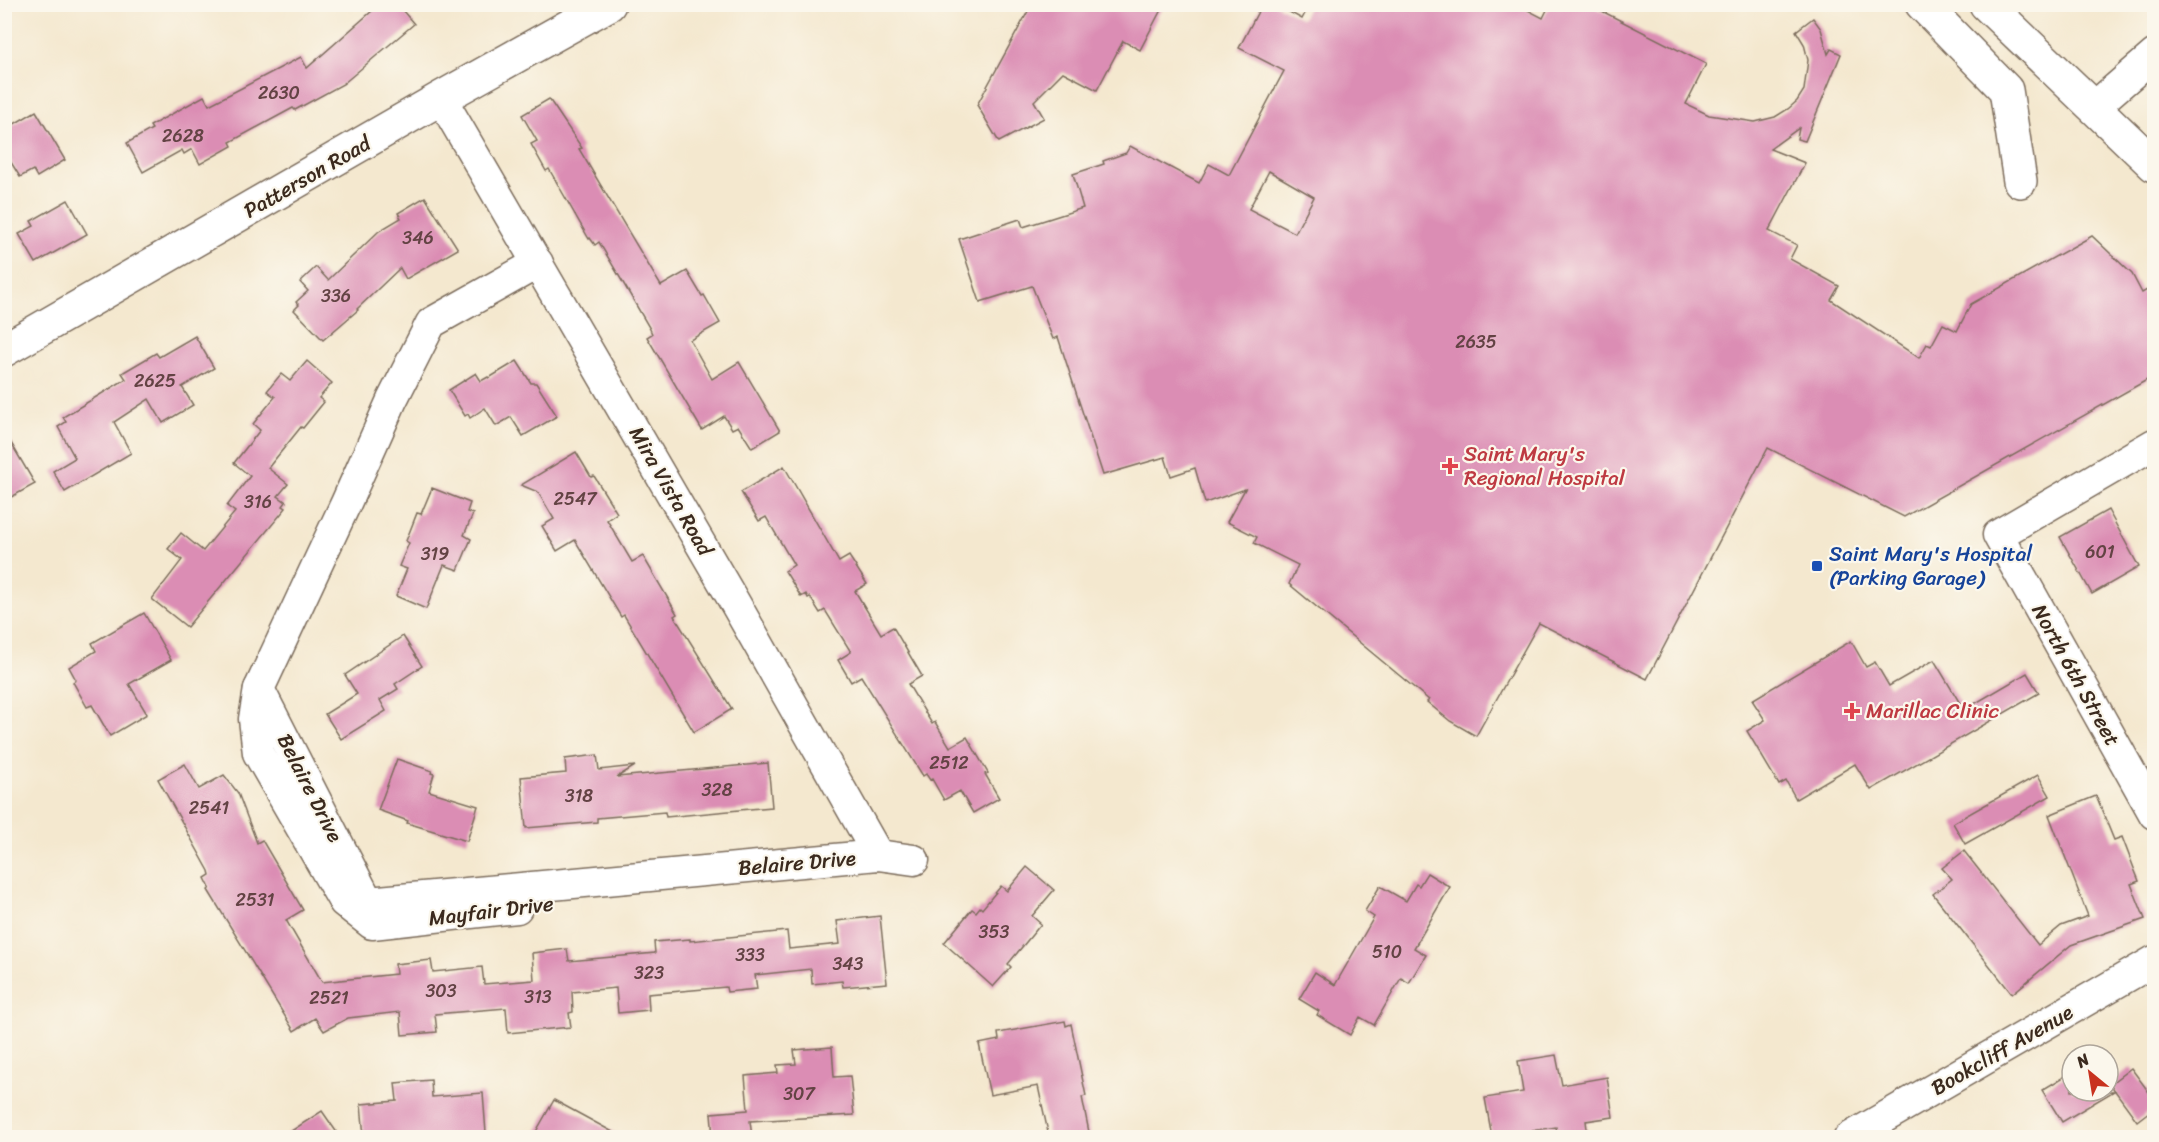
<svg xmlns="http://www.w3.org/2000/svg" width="2159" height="1142" viewBox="0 0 2159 1142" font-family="Sriracha,sans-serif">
	<rect width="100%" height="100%" fill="#fbf7ec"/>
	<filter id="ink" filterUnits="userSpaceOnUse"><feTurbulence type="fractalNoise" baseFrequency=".0167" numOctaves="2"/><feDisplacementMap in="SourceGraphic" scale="12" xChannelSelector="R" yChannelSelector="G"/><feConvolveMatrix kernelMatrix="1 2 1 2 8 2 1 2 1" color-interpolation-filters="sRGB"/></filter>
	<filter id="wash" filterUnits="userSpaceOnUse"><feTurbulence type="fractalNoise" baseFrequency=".008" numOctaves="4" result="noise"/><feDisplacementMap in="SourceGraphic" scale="24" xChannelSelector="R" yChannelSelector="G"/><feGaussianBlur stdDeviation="1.35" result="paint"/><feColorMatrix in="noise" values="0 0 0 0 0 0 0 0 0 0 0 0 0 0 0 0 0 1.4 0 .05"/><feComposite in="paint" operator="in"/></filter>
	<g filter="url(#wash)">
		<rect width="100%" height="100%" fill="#f4e8cf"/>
		<g id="blocks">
			<g fill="#db8db4" fill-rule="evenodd">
				<path d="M 380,4 L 397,4 L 414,24 L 343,84 L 295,110 L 293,108 L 230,142 L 232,146 L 200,164 L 192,149 L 184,154 L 182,150 L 143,172 L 127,143 L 152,129 L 150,126 L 204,96 L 209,105 L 301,57 L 307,68 Z"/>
				<path d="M 1032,4 L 1164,4 L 1140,50 L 1123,41 L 1097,90 L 1063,72 L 1034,101 L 1044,118 L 999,142 L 977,105 Z"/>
				<path d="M 1262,4 L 1275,4 L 1302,19 L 1310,4 L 1516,4 L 1543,18 L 1550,4 L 1588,4 L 1706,64 L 1686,104 L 1709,115 L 1755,122 L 1775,117 L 1788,109 L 1797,101 L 1804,90 L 1808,60 L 1804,44 L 1796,31 L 1813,18 L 1821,29 L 1828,54 L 1831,49 L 1841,54 L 1805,141 L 1797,139 L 1799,128 L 1770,149 L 1805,163 L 1769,231 L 1797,245 L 1790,259 L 1839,286 L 1831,300 L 1919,358 L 1927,344 L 1931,346 L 1943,324 L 1957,331 L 1971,304 L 2092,236 L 2132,274 L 2142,293 L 2147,290 L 2154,303 L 2154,376 L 1904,517 L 1768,448 L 1647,679 L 1539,623 L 1476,736 L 1450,721 L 1427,702 L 1429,700 L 1289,584 L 1298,565 L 1254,543 L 1257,537 L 1227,522 L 1245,489 L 1205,503 L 1195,468 L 1171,476 L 1165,457 L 1103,475 L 1058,337 L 1053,339 L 1032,286 L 980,302 L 959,239 L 1020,219 L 1023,227 L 1083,208 L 1073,174 L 1104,164 L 1103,161 L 1126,153 L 1130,146 L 1199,183 L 1209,164 L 1229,175 L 1284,71 L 1239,48 ZM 1269,171 L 1314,197 L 1295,233 L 1249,209 Z"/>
				<path d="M 549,99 L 582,148 L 579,149 L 661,286 L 687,271 L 702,296 L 704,295 L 720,323 L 690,340 L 712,379 L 739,362 L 780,431 L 752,448 L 738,426 L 732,429 L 724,416 L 702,430 L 647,337 L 652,334 L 650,329 L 625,286 L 599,242 L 595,245 L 590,238 L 589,239 L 549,169 L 546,171 L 531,144 L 537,141 L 522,115 Z"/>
				<path d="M 36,111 L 65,160 L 37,177 L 33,170 L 20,177 L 4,151 L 4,130 Z"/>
				<path d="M 425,197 L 458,249 L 406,279 L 400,268 L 357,309 L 358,310 L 323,340 L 294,310 L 299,305 L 296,302 L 308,291 L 300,282 L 316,267 L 328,280 L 379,231 L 401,218 L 398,213 Z"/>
				<path d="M 68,200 L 87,234 L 36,263 L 19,234 L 34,226 L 31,221 Z"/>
				<path d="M 195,336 L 214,368 L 182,387 L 193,405 L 163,423 L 149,399 L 114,422 L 131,453 L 65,492 L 53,471 L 75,458 L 58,427 L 66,422 L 63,417 L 126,379 L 122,373 L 156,353 L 159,357 Z"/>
				<path d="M 307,361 L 332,383 L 319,398 L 324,402 L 303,428 L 301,427 L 268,468 L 288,484 L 278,496 L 286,502 L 283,506 L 286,508 L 187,627 L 152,599 L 182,560 L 168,549 L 181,533 L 203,551 L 235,512 L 227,506 L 250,476 L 234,463 L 260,430 L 253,424 L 275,397 L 267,391 L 281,374 L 290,381 Z"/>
				<path d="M 517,361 L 531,383 L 536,383 L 557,416 L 523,436 L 511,417 L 496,426 L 485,408 L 470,418 L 468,414 L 465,416 L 449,390 L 476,373 L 481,381 L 488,377 L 489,378 Z"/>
				<path d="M 4,431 L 35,484 L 4,501 Z"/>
				<path d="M 576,452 L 591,477 L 594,476 L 617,513 L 607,520 L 632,562 L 643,556 L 677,614 L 674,616 L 732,709 L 694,732 L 624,615 L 621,617 L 575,540 L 557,551 L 542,526 L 554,519 L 538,492 L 521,485 Z"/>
				<path d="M 784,466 L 839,562 L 849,556 L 867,584 L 855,591 L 881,634 L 893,627 L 922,676 L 908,684 L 932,724 L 935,722 L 950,747 L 967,737 L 988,773 L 985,774 L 999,798 L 973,813 L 960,791 L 944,800 L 932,779 L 930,780 L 926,774 L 923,776 L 861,676 L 851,682 L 838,660 L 851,652 L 825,610 L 820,613 L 810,597 L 808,598 L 806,594 L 801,597 L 785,571 L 794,565 L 766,517 L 759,521 L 741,492 Z"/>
				<path d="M 432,488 L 470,503 L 467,512 L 473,514 L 464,535 L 471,539 L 458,570 L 444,565 L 426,609 L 396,596 L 407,569 L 399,566 L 409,543 L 406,541 L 417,513 L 421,514 Z"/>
				<path d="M 2108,510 L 2139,567 L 2092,594 L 2060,537 Z"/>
				<path d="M 144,613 L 171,660 L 129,684 L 147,714 L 110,736 L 92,705 L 87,707 L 73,682 L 76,680 L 69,667 L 96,651 L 92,643 Z"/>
				<path d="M 403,636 L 422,666 L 395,684 L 398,689 L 380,700 L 386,711 L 341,739 L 325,714 L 357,694 L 345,675 Z"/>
				<path d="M 1851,641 L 1866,667 L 1875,662 L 1889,686 L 1934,660 L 1964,710 L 2027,673 L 2039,693 L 1871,790 L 1855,764 L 1796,799 L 1786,781 L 1779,785 L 1747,731 L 1765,720 L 1752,700 Z"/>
				<path d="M 597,755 L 599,770 L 635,766 L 617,777 L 768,763 L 772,807 L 666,817 L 665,812 L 597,818 L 597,822 L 526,828 L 521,777 L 566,773 L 565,759 Z"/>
				<path d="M 397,759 L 432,771 L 431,773 L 434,774 L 429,791 L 478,806 L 467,841 L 407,823 L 408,821 L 378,810 Z"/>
				<path d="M 185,764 L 199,789 L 224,775 L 238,793 L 257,843 L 262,840 L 303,910 L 286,920 L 322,982 L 396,974 L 395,964 L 431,960 L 433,972 L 482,967 L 484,984 L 534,980 L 532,953 L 567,949 L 569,961 L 655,953 L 654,942 L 690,939 L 690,941 L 787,931 L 789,949 L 840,944 L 837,921 L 880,916 L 887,983 L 843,987 L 842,981 L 812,984 L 811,969 L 755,975 L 757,989 L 727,992 L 726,987 L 648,994 L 649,1010 L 618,1013 L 616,988 L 572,992 L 573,1012 L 569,1013 L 571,1027 L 508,1033 L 506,1008 L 435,1014 L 437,1032 L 402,1035 L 400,1012 L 348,1018 L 324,1031 L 315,1018 L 294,1031 L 208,890 L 210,888 L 205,878 L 210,875 L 209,871 L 158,779 Z"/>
				<path d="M 2038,775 L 2050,796 L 1965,844 L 1953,823 Z"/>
				<path d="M 2096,796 L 2114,840 L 2122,837 L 2135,871 L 2139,881 L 2131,884 L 2145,919 L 2071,945 L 2012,994 L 1933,894 L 1952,879 L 1942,868 L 1964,851 L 2038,945 L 2061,926 L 2088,916 L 2049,815 Z"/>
				<path d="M 1027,867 L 1054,890 L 1032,916 L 1041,924 L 1008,964 L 1011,967 L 993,987 L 944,943 L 972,909 L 976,912 L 980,907 L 982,909 L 1001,886 L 1007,891 Z"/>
				<path d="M 1427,873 L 1450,887 L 1414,948 L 1426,955 L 1409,983 L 1401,978 L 1374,1025 L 1360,1017 L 1350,1035 L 1317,1015 L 1319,1011 L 1299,999 L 1315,972 L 1335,985 L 1374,917 L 1365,911 L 1380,886 L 1406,901 L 1416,884 L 1419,886 Z"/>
				<path d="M 1065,1021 L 1066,1026 L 1071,1024 L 1086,1096 L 1082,1097 L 1090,1137 L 1049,1137 L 1038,1086 L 990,1095 L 979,1044 L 999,1040 L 998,1033 Z"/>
				<path d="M 832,1047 L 834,1077 L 850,1076 L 854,1115 L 750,1121 L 752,1137 L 713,1137 L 711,1113 L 748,1110 L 745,1076 L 778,1073 L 777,1065 L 796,1064 L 794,1050 Z"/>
				<path d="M 1556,1055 L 1562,1085 L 1607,1077 L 1613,1117 L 1586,1121 L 1588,1137 L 1558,1137 L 1556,1127 L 1492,1137 L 1485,1098 L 1523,1092 L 1518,1061 Z"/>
				<path d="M 2131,1068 L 2154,1099 L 2154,1108 L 2137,1121 L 2110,1084 Z"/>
				<path d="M 2072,1072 L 2072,1091 L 2114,1091 L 2062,1122 L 2042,1090 Z"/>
				<path d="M 431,1080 L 432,1097 L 483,1093 L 486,1133 L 444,1137 L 364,1137 L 361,1104 L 397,1101 L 395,1083 Z"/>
				<path d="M 554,1100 L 622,1137 L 533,1137 Z"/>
				<path d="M 322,1111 L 340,1137 L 282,1137 Z"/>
			</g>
		</g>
	</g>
	<g filter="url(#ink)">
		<use href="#blocks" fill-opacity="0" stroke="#7c6c5c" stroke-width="1.5"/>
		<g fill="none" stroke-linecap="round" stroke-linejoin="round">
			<defs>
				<g id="street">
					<path d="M 441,98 L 735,603 L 878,855"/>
					<path d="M 2094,107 L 2154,55"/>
					<path d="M 538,263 L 431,323 L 392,400 L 346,503 L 259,689 L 368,902 L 878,855 L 914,860"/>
					<path d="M 2154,444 L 1998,535 L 2154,814"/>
					<path d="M 259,689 L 254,719 L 258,753 L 344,902 L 372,924 L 517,908"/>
					<path d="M 1849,1138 L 2154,961"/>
				</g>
				<g id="secondary">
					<path d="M 1922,4 L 2006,90 L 2020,181"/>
					<path d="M 1986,4 L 2154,165"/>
				</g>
				<path id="primary" d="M 4,350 L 441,98 L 609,4"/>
			</defs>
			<use href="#street" stroke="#7c6c5c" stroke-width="33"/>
			<use href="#secondary" stroke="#7c6c5c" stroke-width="36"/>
			<use href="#primary" stroke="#7c6c5c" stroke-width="36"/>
			<use href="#street" stroke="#fff" stroke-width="30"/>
			<use href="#secondary" stroke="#fff" stroke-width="33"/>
			<use href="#primary" stroke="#fff" stroke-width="33"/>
		</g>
	</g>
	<g fill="#e0444e" stroke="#fbf7ec" stroke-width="2">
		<path d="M1447 457h6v6h6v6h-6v6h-6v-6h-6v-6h6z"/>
		<path d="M1849 702h6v6h6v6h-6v6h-6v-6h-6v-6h6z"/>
	</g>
	<rect fill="#1a4fb4" stroke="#fbf7ec" stroke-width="2" x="1811" y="560" width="12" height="12" rx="3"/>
	<g text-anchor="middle" stroke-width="4.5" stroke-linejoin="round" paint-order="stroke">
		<g font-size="18" fill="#634344">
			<text x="279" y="99">2630</text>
			<text x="183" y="142">2628</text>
			<text x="418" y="244">346</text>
			<text x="336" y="302">336</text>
			<text x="1476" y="348">2635</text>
			<text x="155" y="387">2625</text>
			<text x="575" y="505">2547</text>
			<text x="258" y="508">316</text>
			<text x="2100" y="558">601</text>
			<text x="435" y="560">319</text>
			<text x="949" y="769">2512</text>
			<text x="717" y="796">328</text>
			<text x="579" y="802">318</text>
			<text x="209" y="814">2541</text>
			<text x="255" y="906">2531</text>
			<text x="994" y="938">353</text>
			<text x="1387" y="958">510</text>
			<text x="750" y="961">333</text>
			<text x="848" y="970">343</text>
			<text x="649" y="979">323</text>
			<text x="441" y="997">303</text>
			<text x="538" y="1003">313</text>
			<text x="329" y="1004">2521</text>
			<text x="799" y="1100">307</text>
		</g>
		<g font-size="21" fill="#3b2a1e" stroke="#fbf7ec">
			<text transform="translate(307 177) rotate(-30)" y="7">Patterson Road</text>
			<text transform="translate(671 491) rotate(60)" y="7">Mira Vista Road</text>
			<text transform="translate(2076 675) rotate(61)" y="7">North 6th Street</text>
			<text transform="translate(310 788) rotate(63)" y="7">Belaire Drive</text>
			<text transform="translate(797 863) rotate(-5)" y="7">Belaire Drive</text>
			<text transform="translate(491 911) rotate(-7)" y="7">Mayfair Drive</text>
			<text transform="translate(2002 1050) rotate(-30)" y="7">Bookcliff Avenue</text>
		</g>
		<g font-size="21" fill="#be3a42" stroke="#fbf7ec" text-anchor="start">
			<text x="1464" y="461">Saint Mary's<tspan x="1464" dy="24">Regional Hospital</tspan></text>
			<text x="1866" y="718">Marillac Clinic</text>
		</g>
		<g font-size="21" fill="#164399" stroke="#fbf7ec" text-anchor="start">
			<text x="1829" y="561">Saint Mary's Hospital<tspan x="1829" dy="24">(Parking Garage)</tspan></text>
		</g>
	</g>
	<rect width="2159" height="1142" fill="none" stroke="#fbf7ec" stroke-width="24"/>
	<g transform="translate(2090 1073) rotate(330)"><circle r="28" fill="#fbf7ec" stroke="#aea59a" stroke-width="1.5"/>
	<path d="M0-4.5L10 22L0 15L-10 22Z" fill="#c8321e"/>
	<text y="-9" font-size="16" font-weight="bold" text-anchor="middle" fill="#3b2a1e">N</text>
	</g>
</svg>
